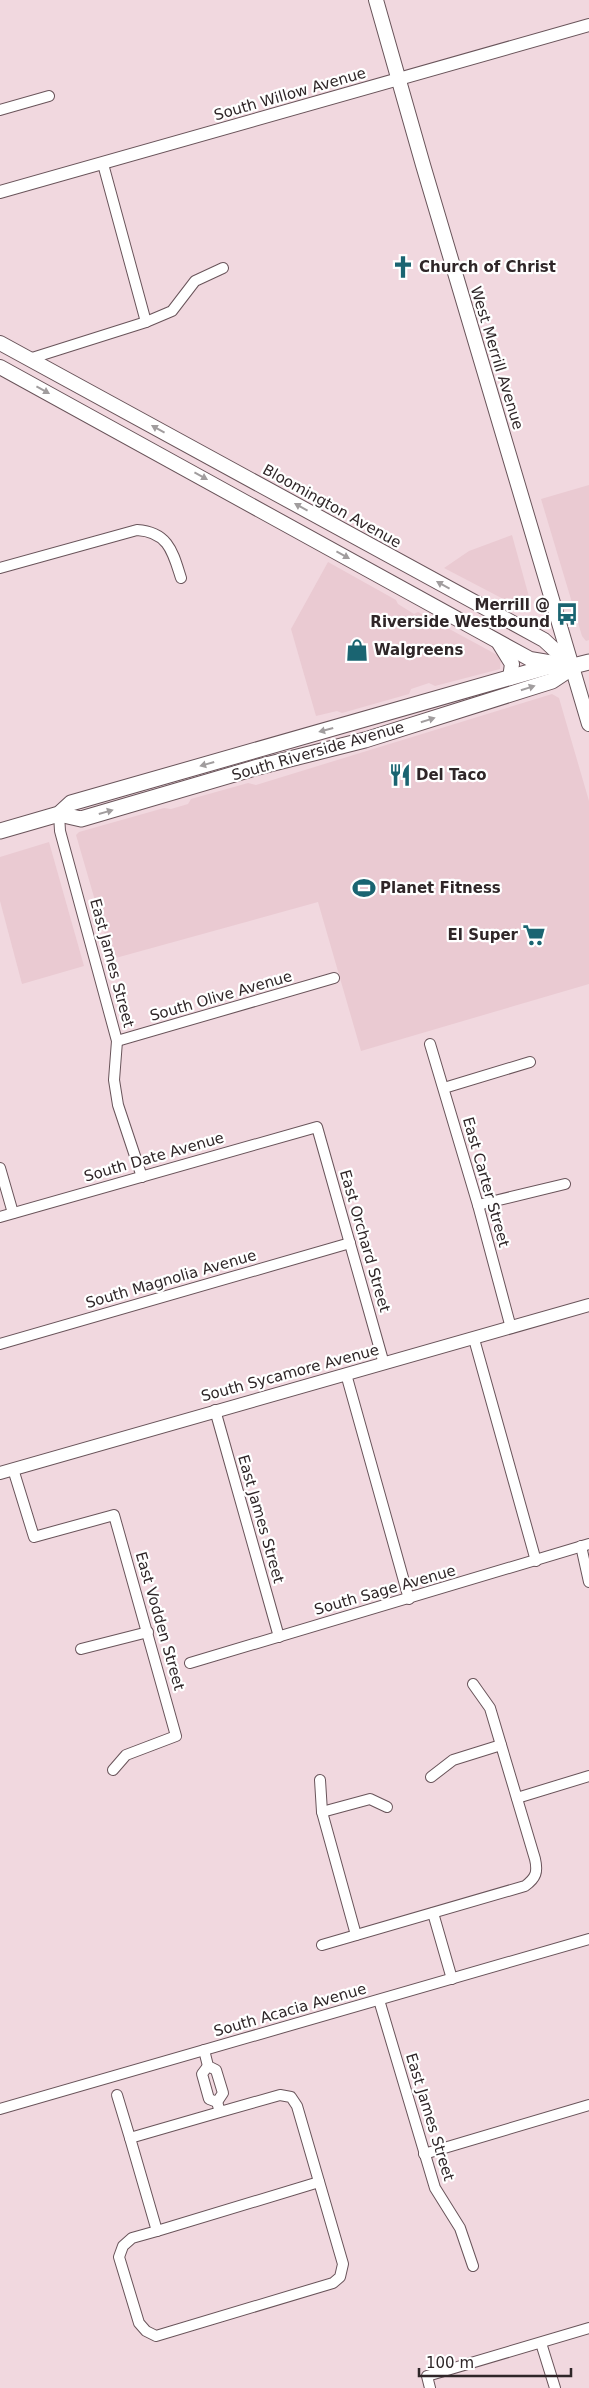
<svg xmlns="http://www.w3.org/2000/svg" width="589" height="2388" viewBox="0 0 589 2388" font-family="'DejaVu Sans',sans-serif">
	<rect width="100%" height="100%" fill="#f1d8df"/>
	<g fill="#eacad2">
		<path d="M 589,485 L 589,640 L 586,641 L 582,636 L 541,499 Z"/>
		<path d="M 512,535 L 531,604 L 530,609 L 526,611 L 444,568 L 469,551 Z"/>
		<path d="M 328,562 L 396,600 L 398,604 L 414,614 L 418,612 L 501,657 L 500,669 L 435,686 L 429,683 L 411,689 L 409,694 L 342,713 L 337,711 L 316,716 L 291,629 Z"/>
		<path d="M 552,694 L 559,698 L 589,801 L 589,984 L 361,1051 L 318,902 L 112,959 L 76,835 L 79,832 L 164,808 L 171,809 L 188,804 L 191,799 L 248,783 L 256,785 Z"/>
		<path d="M 49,842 L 84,966 L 22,984 L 0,901 L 0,857 Z"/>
	</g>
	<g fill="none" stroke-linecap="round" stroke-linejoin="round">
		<defs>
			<g id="minor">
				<path d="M 0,110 L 49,96"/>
				<path d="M 103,164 L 146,322"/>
				<path d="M 29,359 L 146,322 L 172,311 L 195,281 L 223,268"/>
				<path d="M 0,568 L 137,530 C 169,532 173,553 181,578"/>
				<path d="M 59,814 L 60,831 L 117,1041 L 114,1080 L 118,1105 L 142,1177"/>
				<path d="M 117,1041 L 334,978"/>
				<path d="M 430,1044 L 478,1205 L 511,1328"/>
				<path d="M 444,1088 L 530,1062"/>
				<path d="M 0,1168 L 13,1213"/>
				<path d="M 478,1205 L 565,1184"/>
				<path d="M 0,1217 L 317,1127 L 384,1364"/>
				<path d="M 474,1339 L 536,1561"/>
				<path d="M 0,1344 L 350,1243"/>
				<path d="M 346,1374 L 409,1599"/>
				<path d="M 215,1410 L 279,1637"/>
				<path d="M 13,1469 L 34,1537 L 114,1515 L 176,1736 L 126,1755 L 113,1770"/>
				<path d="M 581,1546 L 589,1582"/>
				<path d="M 81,1649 L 148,1632"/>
				<path d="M 190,1663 L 589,1544"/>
				<path d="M 431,1777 L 453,1760 L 501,1745"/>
				<path d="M 320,1780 L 322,1812 L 356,1935"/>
				<path d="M 517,1798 L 589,1776"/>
				<path d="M 322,1812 L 370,1799 L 387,1807"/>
				<path d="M 433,1913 L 452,1979"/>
				<path d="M 322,1945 L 525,1886 C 536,1878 538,1872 535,1859 L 490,1708 L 473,1684"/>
				<path d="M 379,2000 L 435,2188 L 460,2228 L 473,2266"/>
				<path d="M 204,2050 L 208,2066 L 216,2070 L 223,2093 L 217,2102"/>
				<path d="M 208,2066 L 202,2074 L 209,2099 L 217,2102"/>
				<path d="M 117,2095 L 130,2138"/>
				<path d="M 217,2102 L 220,2112 L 130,2138 L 157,2231 L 132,2238 L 123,2246 L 119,2257 L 139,2323 L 146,2331 L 156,2336 L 333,2283 L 340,2277 L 343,2264 L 297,2106 L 291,2097 L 280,2095 L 220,2112"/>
				<path d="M 0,2109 L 589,1939"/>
				<path d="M 424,2154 L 589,2105"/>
				<path d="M 157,2231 L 319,2182"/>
				<path d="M 541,2343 L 555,2388"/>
				<path d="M 430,2388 L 427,2376 L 589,2328"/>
			</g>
			<g id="tertiary">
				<path d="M 0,192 L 589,25"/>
				<path d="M 0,1473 L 589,1305"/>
			</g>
			<g id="secondary">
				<path d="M 376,0 L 423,165 L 589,724"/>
				<path d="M 0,343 L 544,640 L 572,666"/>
				<path d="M 0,367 L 530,659 L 560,664"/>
				<path d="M 499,643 L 512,664 L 510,678"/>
			</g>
			<g id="primary">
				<path d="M 59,814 L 81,819 L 258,767 L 365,740 L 552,681 L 573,667"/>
				<path d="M 0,831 L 59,814 L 71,803 L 547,667 L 573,666 L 589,662"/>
			</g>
		</defs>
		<use href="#minor" stroke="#69545a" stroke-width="12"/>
		<use href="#tertiary" stroke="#69545a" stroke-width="14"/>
		<use href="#secondary" stroke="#69545a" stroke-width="16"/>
		<use href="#primary" stroke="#69545a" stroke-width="17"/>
		<use href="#minor" stroke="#fff" stroke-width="10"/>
		<use href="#tertiary" stroke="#fff" stroke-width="12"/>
		<use href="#secondary" stroke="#fff" stroke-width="14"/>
		<use href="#primary" stroke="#fff" stroke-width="15"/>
	</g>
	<defs><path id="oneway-solid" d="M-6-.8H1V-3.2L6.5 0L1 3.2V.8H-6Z" transform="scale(1.25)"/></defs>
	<g fill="#a19d9e">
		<use href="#oneway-solid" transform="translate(43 390) rotate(29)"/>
		<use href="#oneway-solid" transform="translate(158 429) rotate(-151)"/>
		<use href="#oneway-solid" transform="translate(201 476) rotate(29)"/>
		<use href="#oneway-solid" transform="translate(301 507) rotate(-151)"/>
		<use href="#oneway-solid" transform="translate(343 555) rotate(29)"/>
		<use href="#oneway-solid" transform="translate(443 585) rotate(-151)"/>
		<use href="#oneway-solid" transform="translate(528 688) rotate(-18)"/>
		<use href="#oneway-solid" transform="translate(428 720) rotate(-17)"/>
		<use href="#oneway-solid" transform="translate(326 730) rotate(165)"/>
		<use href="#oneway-solid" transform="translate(207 764) rotate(164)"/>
		<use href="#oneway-solid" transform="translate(106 812) rotate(-16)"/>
	</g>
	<defs>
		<symbol id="church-bare" viewBox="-9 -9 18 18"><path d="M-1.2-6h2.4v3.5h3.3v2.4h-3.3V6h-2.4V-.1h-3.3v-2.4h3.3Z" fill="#1a6471" stroke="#fff" stroke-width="2.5" paint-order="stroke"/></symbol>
		<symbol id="bus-bare" viewBox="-9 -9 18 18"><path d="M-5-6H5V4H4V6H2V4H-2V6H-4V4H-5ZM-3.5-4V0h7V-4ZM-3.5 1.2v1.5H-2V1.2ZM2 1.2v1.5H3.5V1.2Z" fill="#1a6471" stroke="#fff" stroke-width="2.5" paint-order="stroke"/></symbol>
		<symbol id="shop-bare" viewBox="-9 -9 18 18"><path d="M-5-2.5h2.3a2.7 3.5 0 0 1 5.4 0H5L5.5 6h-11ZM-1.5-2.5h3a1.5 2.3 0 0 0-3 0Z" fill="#1a6471" stroke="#fff" stroke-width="2.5" paint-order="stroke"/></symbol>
		<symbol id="restaurant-bare" viewBox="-9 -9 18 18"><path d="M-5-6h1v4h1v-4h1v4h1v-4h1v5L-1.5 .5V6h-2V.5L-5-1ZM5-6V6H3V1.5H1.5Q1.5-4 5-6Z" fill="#1a6471" stroke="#fff" stroke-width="2.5" paint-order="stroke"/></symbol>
		<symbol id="stadium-bare" viewBox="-9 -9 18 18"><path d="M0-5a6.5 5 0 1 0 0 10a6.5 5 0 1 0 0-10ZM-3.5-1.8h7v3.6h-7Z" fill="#1a6471" stroke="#fff" stroke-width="2.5" paint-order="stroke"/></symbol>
		<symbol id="supermarket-bare" viewBox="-9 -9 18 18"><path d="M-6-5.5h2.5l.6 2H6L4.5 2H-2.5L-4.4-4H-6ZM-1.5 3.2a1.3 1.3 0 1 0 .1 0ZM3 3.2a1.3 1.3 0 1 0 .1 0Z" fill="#1a6471" stroke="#fff" stroke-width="2.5" paint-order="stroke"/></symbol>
	</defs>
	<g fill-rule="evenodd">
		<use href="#church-bare" x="387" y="251" width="32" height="32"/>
		<use href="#bus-bare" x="551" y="598" width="32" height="32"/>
		<use href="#shop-bare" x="341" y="634" width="32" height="32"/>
		<use href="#restaurant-bare" x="384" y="759" width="32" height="32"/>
		<use href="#stadium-bare" x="348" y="872" width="32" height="32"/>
		<use href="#supermarket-bare" x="518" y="919" width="32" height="32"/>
	</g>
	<g text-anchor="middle" stroke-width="4.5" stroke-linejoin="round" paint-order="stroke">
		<g font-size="15" fill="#2f2628" stroke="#fff">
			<text transform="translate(290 94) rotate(-16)" y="5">South Willow Avenue</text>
			<text transform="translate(497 358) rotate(73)" y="5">West Merrill Avenue</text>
			<text transform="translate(332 506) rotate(29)" y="5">Bloomington Avenue</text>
			<text transform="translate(318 751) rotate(-16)" y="5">South Riverside Avenue</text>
			<text transform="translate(112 963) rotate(75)" y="5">East James Street</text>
			<text transform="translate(221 996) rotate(-16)" y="5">South Olive Avenue</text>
			<text transform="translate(154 1157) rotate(-16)" y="5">South Date Avenue</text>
			<text transform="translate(486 1182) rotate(74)" y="5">East Carter Street</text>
			<text transform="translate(365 1241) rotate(74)" y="5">East Orchard Street</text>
			<text transform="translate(171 1279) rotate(-16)" y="5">South Magnolia Avenue</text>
			<text transform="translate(290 1373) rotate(-15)" y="5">South Sycamore Avenue</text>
			<text transform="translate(261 1519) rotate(74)" y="5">East James Street</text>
			<text transform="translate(385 1590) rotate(-16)" y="5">South Sage Avenue</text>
			<text transform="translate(160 1621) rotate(74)" y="5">East Vodden Street</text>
			<text transform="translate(290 2010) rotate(-16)" y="5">South Acacia Avenue</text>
			<text transform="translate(430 2117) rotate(73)" y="5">East James Street</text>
		</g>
		<g font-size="15" font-weight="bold" fill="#2f2628" stroke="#fff" text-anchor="start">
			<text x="419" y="272">Church of Christ</text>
			<text x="550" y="610" text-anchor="end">Merrill @<tspan x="550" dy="17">Riverside Westbound</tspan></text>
			<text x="374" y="655">Walgreens</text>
			<text x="416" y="780">Del Taco</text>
			<text x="380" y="893">Planet Fitness</text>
			<text x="518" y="940" text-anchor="end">El Super</text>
		</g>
	</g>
	<path d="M419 2368v8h152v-8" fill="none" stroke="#2f2628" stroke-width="2.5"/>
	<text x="426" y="2368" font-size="15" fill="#2f2628" stroke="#ffffff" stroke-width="4" paint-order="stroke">100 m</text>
</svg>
